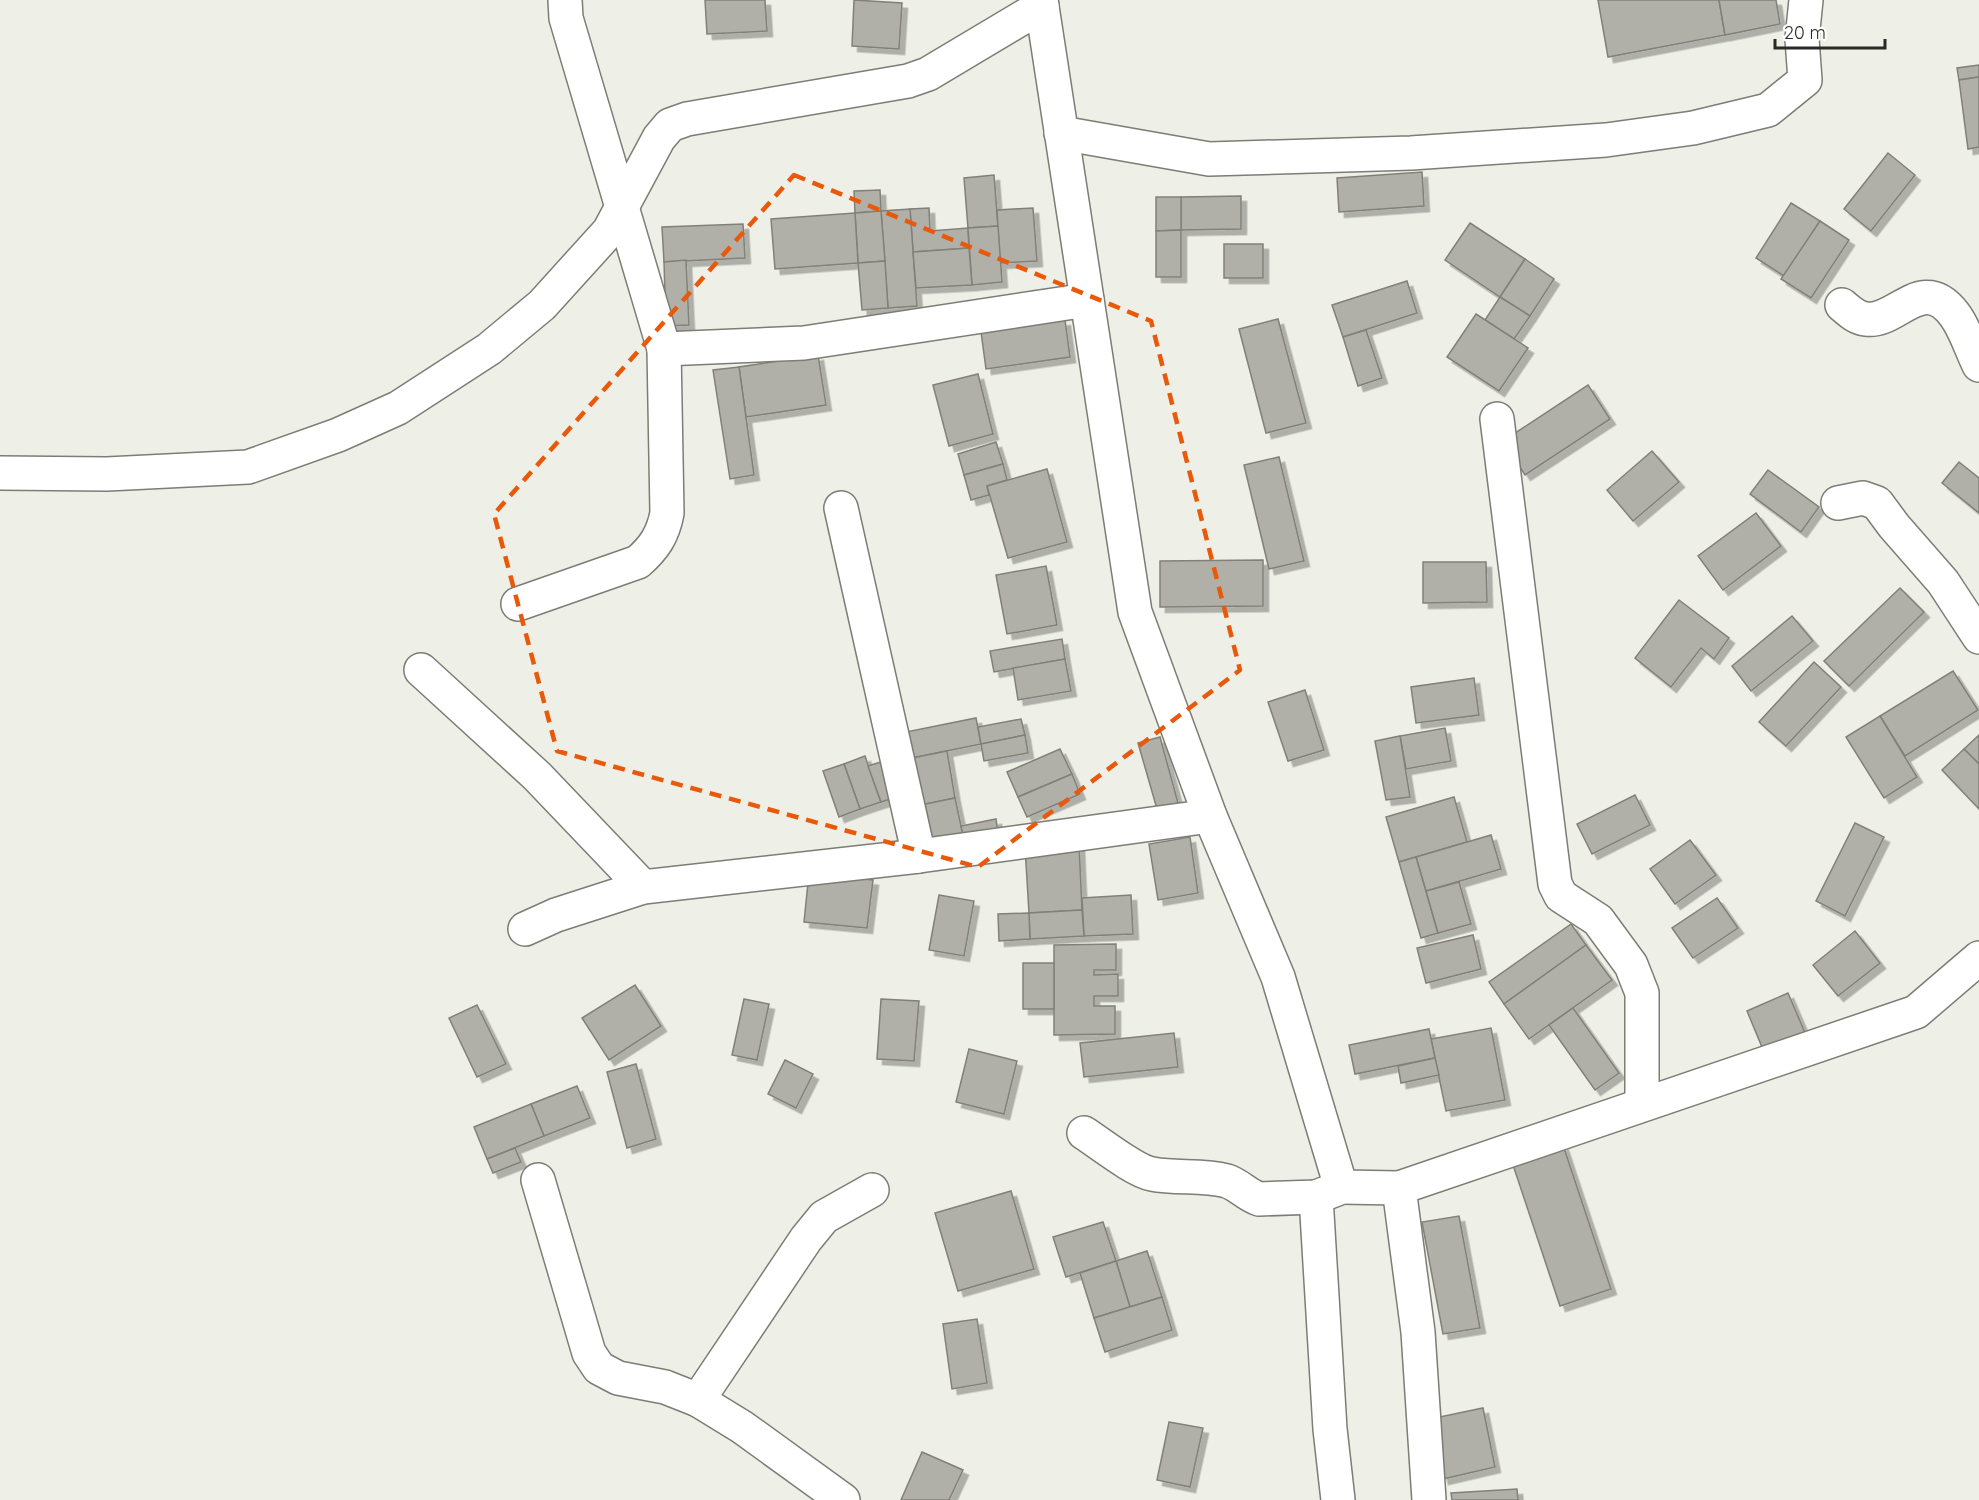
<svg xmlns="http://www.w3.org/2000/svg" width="1979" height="1500" viewBox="0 0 1979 1500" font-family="Quicksand,sans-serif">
	<defs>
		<filter id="shadow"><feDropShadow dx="5.5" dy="5.5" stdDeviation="0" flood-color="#0004"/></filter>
	</defs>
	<rect width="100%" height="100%" fill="#eeefe6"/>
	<g fill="#b0b0a8" stroke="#818179" stroke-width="1.5" filter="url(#shadow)">
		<path d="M 705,0 L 765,0 L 767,31 L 707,34 Z"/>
		<path d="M 854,0 L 902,3 L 899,49 L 852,46 Z"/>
		<path d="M 1598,0 L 1719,0 L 1725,35 L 1608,57 Z"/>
		<path d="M 1719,0 L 1776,0 L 1780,24 L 1725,35 Z"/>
		<path d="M 1979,65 L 1979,77 L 1959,80 L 1957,68 Z"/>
		<path d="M 1979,77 L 1979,147 L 1968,149 L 1959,80 Z"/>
		<path d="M 1888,153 L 1915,175 L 1871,231 L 1844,209 Z"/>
		<path d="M 1422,172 L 1424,206 L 1339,212 L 1337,178 Z"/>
		<path d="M 994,175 L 998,226 L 968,228 L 964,178 Z"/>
		<path d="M 880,190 L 881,211 L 855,213 L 854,191 Z"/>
		<path d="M 1241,196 L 1241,229 L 1181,230 L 1181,197 Z"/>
		<path d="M 1156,197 L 1181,197 L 1181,230 L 1156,231 Z"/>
		<path d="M 1791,203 L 1820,221 L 1784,276 L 1756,258 Z"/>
		<path d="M 929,208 L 930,231 L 968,228 L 969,248 L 913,252 L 910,209 Z"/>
		<path d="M 1033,208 L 1037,261 L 1000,263 L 997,210 Z"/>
		<path d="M 910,209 L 917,306 L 888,308 L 881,211 Z"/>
		<path d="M 881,211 L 885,261 L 858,263 L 855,213 Z"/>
		<path d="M 855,213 L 858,263 L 775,269 L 771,219 Z"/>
		<path d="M 1820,221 L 1849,240 L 1811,298 L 1781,279 Z"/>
		<path d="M 1470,223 L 1525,259 L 1500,297 L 1445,260 Z"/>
		<path d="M 743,224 L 745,258 L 664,262 L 662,227 Z"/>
		<path d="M 998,226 L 1002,282 L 972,285 L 968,228 Z"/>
		<path d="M 1181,230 L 1181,277 L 1156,277 L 1156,231 Z"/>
		<rect x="1224" y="244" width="39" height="34"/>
		<path d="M 969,248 L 972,285 L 916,288 L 913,252 Z"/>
		<path d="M 1525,259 L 1554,279 L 1530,316 L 1500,297 Z"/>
		<path d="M 686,260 L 689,325 L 666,326 L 664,262 Z"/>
		<path d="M 885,261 L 888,308 L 862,310 L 858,263 Z"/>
		<path d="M 1407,281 L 1417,313 L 1343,337 L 1332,305 Z"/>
		<path d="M 1500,297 L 1530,316 L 1514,339 L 1485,320 Z"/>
		<path d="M 1476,314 L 1528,348 L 1499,391 L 1447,357 Z"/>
		<path d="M 1278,319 L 1306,423 L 1266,433 L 1239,329 Z"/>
		<path d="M 1065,320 L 1070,357 L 986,369 L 981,332 Z"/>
		<path d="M 1366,330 L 1382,378 L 1358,386 L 1343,337 Z"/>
		<path d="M 818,355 L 826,405 L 746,417 L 739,367 Z"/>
		<path d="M 739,367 L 754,475 L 730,479 L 713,370 Z"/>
		<path d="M 978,374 L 993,434 L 949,446 L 933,385 Z"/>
		<path d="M 1588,385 L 1610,419 L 1525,475 L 1503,441 Z"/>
		<path d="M 996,442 L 1003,464 L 964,475 L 958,454 Z"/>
		<path d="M 1652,451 L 1679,482 L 1633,521 L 1607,490 Z"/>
		<path d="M 1279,457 L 1304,561 L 1269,569 L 1244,465 Z"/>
		<path d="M 1959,462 L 1979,478 L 1979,513 L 1942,483 Z"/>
		<path d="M 1003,464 L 1007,480 L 987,486 L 989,495 L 971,500 L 964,475 Z"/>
		<path d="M 1047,469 L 1067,542 L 1008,558 L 987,486 Z"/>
		<path d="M 1768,470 L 1819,507 L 1801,532 L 1750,494 Z"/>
		<path d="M 1756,513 L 1781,546 L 1723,590 L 1698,556 Z"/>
		<path d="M 1263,560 L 1263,606 L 1160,607 L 1160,561 Z"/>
		<path d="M 1423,562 L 1486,562 L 1487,602 L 1423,603 Z"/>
		<path d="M 1046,566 L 1057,625 L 1007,634 L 996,575 Z"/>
		<path d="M 1900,588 L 1924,612 L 1849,686 L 1824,661 Z"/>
		<path d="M 1679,600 L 1729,638 L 1714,659 L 1701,648 L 1671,687 L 1635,658 Z"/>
		<path d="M 1792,616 L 1813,641 L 1751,691 L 1732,666 Z"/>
		<path d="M 1062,639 L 1065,659 L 994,672 L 990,651 Z"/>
		<path d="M 1065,659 L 1071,691 L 1018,700 L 1013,668 Z"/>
		<path d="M 1814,662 L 1841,687 L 1786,746 L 1759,722 Z"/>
		<path d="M 1953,671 L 1978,710 L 1905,756 L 1880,716 Z"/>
		<path d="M 1474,678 L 1479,715 L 1416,723 L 1411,687 Z"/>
		<path d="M 1305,690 L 1324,750 L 1288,761 L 1268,702 Z"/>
		<path d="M 1880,716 L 1917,777 L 1884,798 L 1846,737 Z"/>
		<path d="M 976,718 L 981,744 L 907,759 L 901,733 Z"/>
		<path d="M 1021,719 L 1025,735 L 981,744 L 978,727 Z"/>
		<path d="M 1445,728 L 1451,761 L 1406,769 L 1400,736 Z"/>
		<path d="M 1025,735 L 1028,753 L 984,761 L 981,744 Z"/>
		<path d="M 1979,735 L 1979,764 L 1964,749 Z"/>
		<path d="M 1400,736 L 1410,797 L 1386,800 L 1375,741 Z"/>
		<path d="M 1160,737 L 1178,803 L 1157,809 L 1138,743 Z"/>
		<path d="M 1060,749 L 1072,774 L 1018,797 L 1007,772 Z"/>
		<path d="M 1964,749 L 1979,764 L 1979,809 L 1942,770 Z"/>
		<path d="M 947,751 L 955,798 L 916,806 L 907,759 Z"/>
		<path d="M 865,756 L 881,802 L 860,809 L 844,764 Z"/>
		<path d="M 887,760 L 900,796 L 881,802 L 868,766 Z"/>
		<path d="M 844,764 L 860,809 L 839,817 L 823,771 Z"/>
		<path d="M 1072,774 L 1080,794 L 1027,817 L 1018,797 Z"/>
		<path d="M 1635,795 L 1650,825 L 1592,854 L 1577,824 Z"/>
		<path d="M 1454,797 L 1467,842 L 1399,862 L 1386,817 Z"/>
		<path d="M 955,798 L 964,840 L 924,848 L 916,806 Z"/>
		<path d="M 996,819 L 998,833 L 964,840 L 961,826 Z"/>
		<path d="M 1855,823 L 1884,837 L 1845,916 L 1816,901 Z"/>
		<path d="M 1491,835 L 1501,869 L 1426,891 L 1416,857 Z"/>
		<path d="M 1190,837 L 1198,893 L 1158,900 L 1149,844 Z"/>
		<path d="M 1690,840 L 1716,875 L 1675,904 L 1650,869 Z"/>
		<path d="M 1079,844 L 1082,910 L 1029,913 L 1025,847 Z"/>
		<path d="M 1416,857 L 1438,933 L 1421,938 L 1399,862 Z"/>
		<path d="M 809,873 L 873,880 L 867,928 L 804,922 Z"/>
		<path d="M 1459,882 L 1471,924 L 1438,933 L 1426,891 Z"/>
		<path d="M 939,895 L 974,901 L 964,956 L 929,950 Z"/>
		<path d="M 1131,895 L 1133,934 L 1084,936 L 1082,898 Z"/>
		<path d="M 1717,898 L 1738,928 L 1693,958 L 1672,928 Z"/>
		<path d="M 1082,910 L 1084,936 L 1030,939 L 1029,913 Z"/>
		<path d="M 1029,913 L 1030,939 L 999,941 L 998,914 Z"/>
		<path d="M 1571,924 L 1586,945 L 1504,1004 L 1489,982 Z"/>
		<path d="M 1855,931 L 1880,963 L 1838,996 L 1813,965 Z"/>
		<path d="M 1473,935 L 1481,969 L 1426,983 L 1417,948 Z"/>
		<path d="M 1116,944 L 1116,970 L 1094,970 L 1094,975 L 1118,974 L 1118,996 L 1094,996 L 1094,1006 L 1115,1006 L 1115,1034 L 1054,1035 L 1054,945 Z"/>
		<path d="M 1586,945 L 1612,980 L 1529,1039 L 1504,1004 Z"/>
		<rect x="1023" y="963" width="31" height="46"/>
		<path d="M 635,985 L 661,1026 L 609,1060 L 582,1018 Z"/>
		<path d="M 1788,993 L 1806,1035 L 1764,1052 L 1747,1011 Z"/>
		<path d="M 744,999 L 769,1004 L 757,1060 L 732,1055 Z"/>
		<path d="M 881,999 L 919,1001 L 914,1061 L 877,1059 Z"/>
		<path d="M 477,1005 L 506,1064 L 477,1077 L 449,1018 Z"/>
		<path d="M 1573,1008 L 1619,1073 L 1595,1090 L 1549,1025 Z"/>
		<path d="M 1491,1028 L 1505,1100 L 1446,1111 L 1431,1039 Z"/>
		<path d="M 1429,1029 L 1435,1058 L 1355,1074 L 1349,1045 Z"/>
		<path d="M 1174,1033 L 1178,1067 L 1084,1077 L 1080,1043 Z"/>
		<path d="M 969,1049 L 1017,1061 L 1004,1114 L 956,1102 Z"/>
		<path d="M 1435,1058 L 1439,1075 L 1401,1083 L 1398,1066 Z"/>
		<path d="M 785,1060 L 813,1074 L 796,1108 L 768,1094 Z"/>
		<path d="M 636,1064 L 656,1139 L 627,1148 L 607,1072 Z"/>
		<path d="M 577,1086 L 590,1118 L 544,1136 L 531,1104 Z"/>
		<path d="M 531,1104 L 544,1136 L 487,1159 L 474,1127 Z"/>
		<path d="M 1563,1145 L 1611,1289 L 1560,1306 L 1512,1162 Z"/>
		<path d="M 515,1148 L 521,1162 L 493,1173 L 487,1159 Z"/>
		<path d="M 1011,1191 L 1034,1269 L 958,1291 L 935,1213 Z"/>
		<path d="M 1459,1216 L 1480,1328 L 1443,1334 L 1422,1222 Z"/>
		<path d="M 1103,1222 L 1116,1261 L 1066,1277 L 1053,1237 Z"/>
		<path d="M 1147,1251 L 1162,1297 L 1130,1307 L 1116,1261 Z"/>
		<path d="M 1116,1261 L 1130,1307 L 1094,1318 L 1080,1273 Z"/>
		<path d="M 1162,1297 L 1172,1330 L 1105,1352 L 1094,1318 Z"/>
		<path d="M 977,1319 L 987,1383 L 952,1389 L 943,1324 Z"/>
		<path d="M 1483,1408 L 1495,1467 L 1443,1479 L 1430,1419 Z"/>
		<path d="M 1169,1422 L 1203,1428 L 1190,1487 L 1157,1480 Z"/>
		<path d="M 922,1452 L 963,1470 L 949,1500 L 901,1500 Z"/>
		<path d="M 1517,1489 L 1518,1500 L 1452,1500 L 1451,1493 Z"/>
	</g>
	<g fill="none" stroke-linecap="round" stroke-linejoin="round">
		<defs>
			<g id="minor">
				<path d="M 565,0 L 566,18 L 664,349 L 804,343 L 1087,300"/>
				<path d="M 1041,0 L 1135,612 L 1210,816 L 1278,977 L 1341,1187 L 1399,1188 L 1916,1012 L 1979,958"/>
				<path d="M 1061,133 L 1209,159 L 1411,153 L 1606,140 L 1693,128 L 1768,110 L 1805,80 L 1802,39 L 1806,0"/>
				<path d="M 1842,305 C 1849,311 1856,318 1866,319 C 1896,324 1922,272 1954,314 C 1965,328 1971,349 1979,365"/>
				<path d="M 1497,419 L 1555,884 L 1561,896 L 1598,920 L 1631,965 L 1642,993 L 1642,1104"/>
				<path d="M 0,473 L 107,474 L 248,467 L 338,435 L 398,408 L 489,349 L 542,305 L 609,231 L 659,138 L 670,125 L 687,119 L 908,81 L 928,74 L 1042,6"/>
				<path d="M 1838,503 L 1863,498 L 1877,503 L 1894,526 L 1943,582 L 1979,637"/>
				<path d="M 841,508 L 919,856"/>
				<path d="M 518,604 L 638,562 C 654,548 663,535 667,513 L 664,349"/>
				<path d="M 421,670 L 537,776 L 643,887"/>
				<path d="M 525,929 L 556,915 L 643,887 L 919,856 L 1210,816"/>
				<path d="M 1084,1133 C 1101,1144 1135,1171 1152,1174 C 1177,1179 1203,1174 1227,1181 C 1239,1185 1247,1195 1259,1199 L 1316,1197 L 1337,1189"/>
				<path d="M 538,1180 L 589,1353 L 599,1368 L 618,1378 L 665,1387 L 698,1400 L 742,1427 L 843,1500"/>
				<path d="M 1399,1188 L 1418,1332 L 1429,1500"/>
				<path d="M 1316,1197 L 1330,1429 L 1338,1500"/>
				<path d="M 698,1400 L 806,1239 L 824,1217 L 872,1190"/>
			</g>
		</defs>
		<use href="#minor" stroke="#7c7d75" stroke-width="36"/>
		<use href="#minor" stroke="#fff" stroke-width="33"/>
	</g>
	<path fill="none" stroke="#e8590c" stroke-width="4.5" stroke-dasharray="12 8" stroke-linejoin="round" d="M 794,175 L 1151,321 L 1240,670 L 978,867 L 557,751 L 494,514 Z"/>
	<path d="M1775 39v9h110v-9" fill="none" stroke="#292926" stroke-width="3"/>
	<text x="1784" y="39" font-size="18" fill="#292926" stroke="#fffffe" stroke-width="4.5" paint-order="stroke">20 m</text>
</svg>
